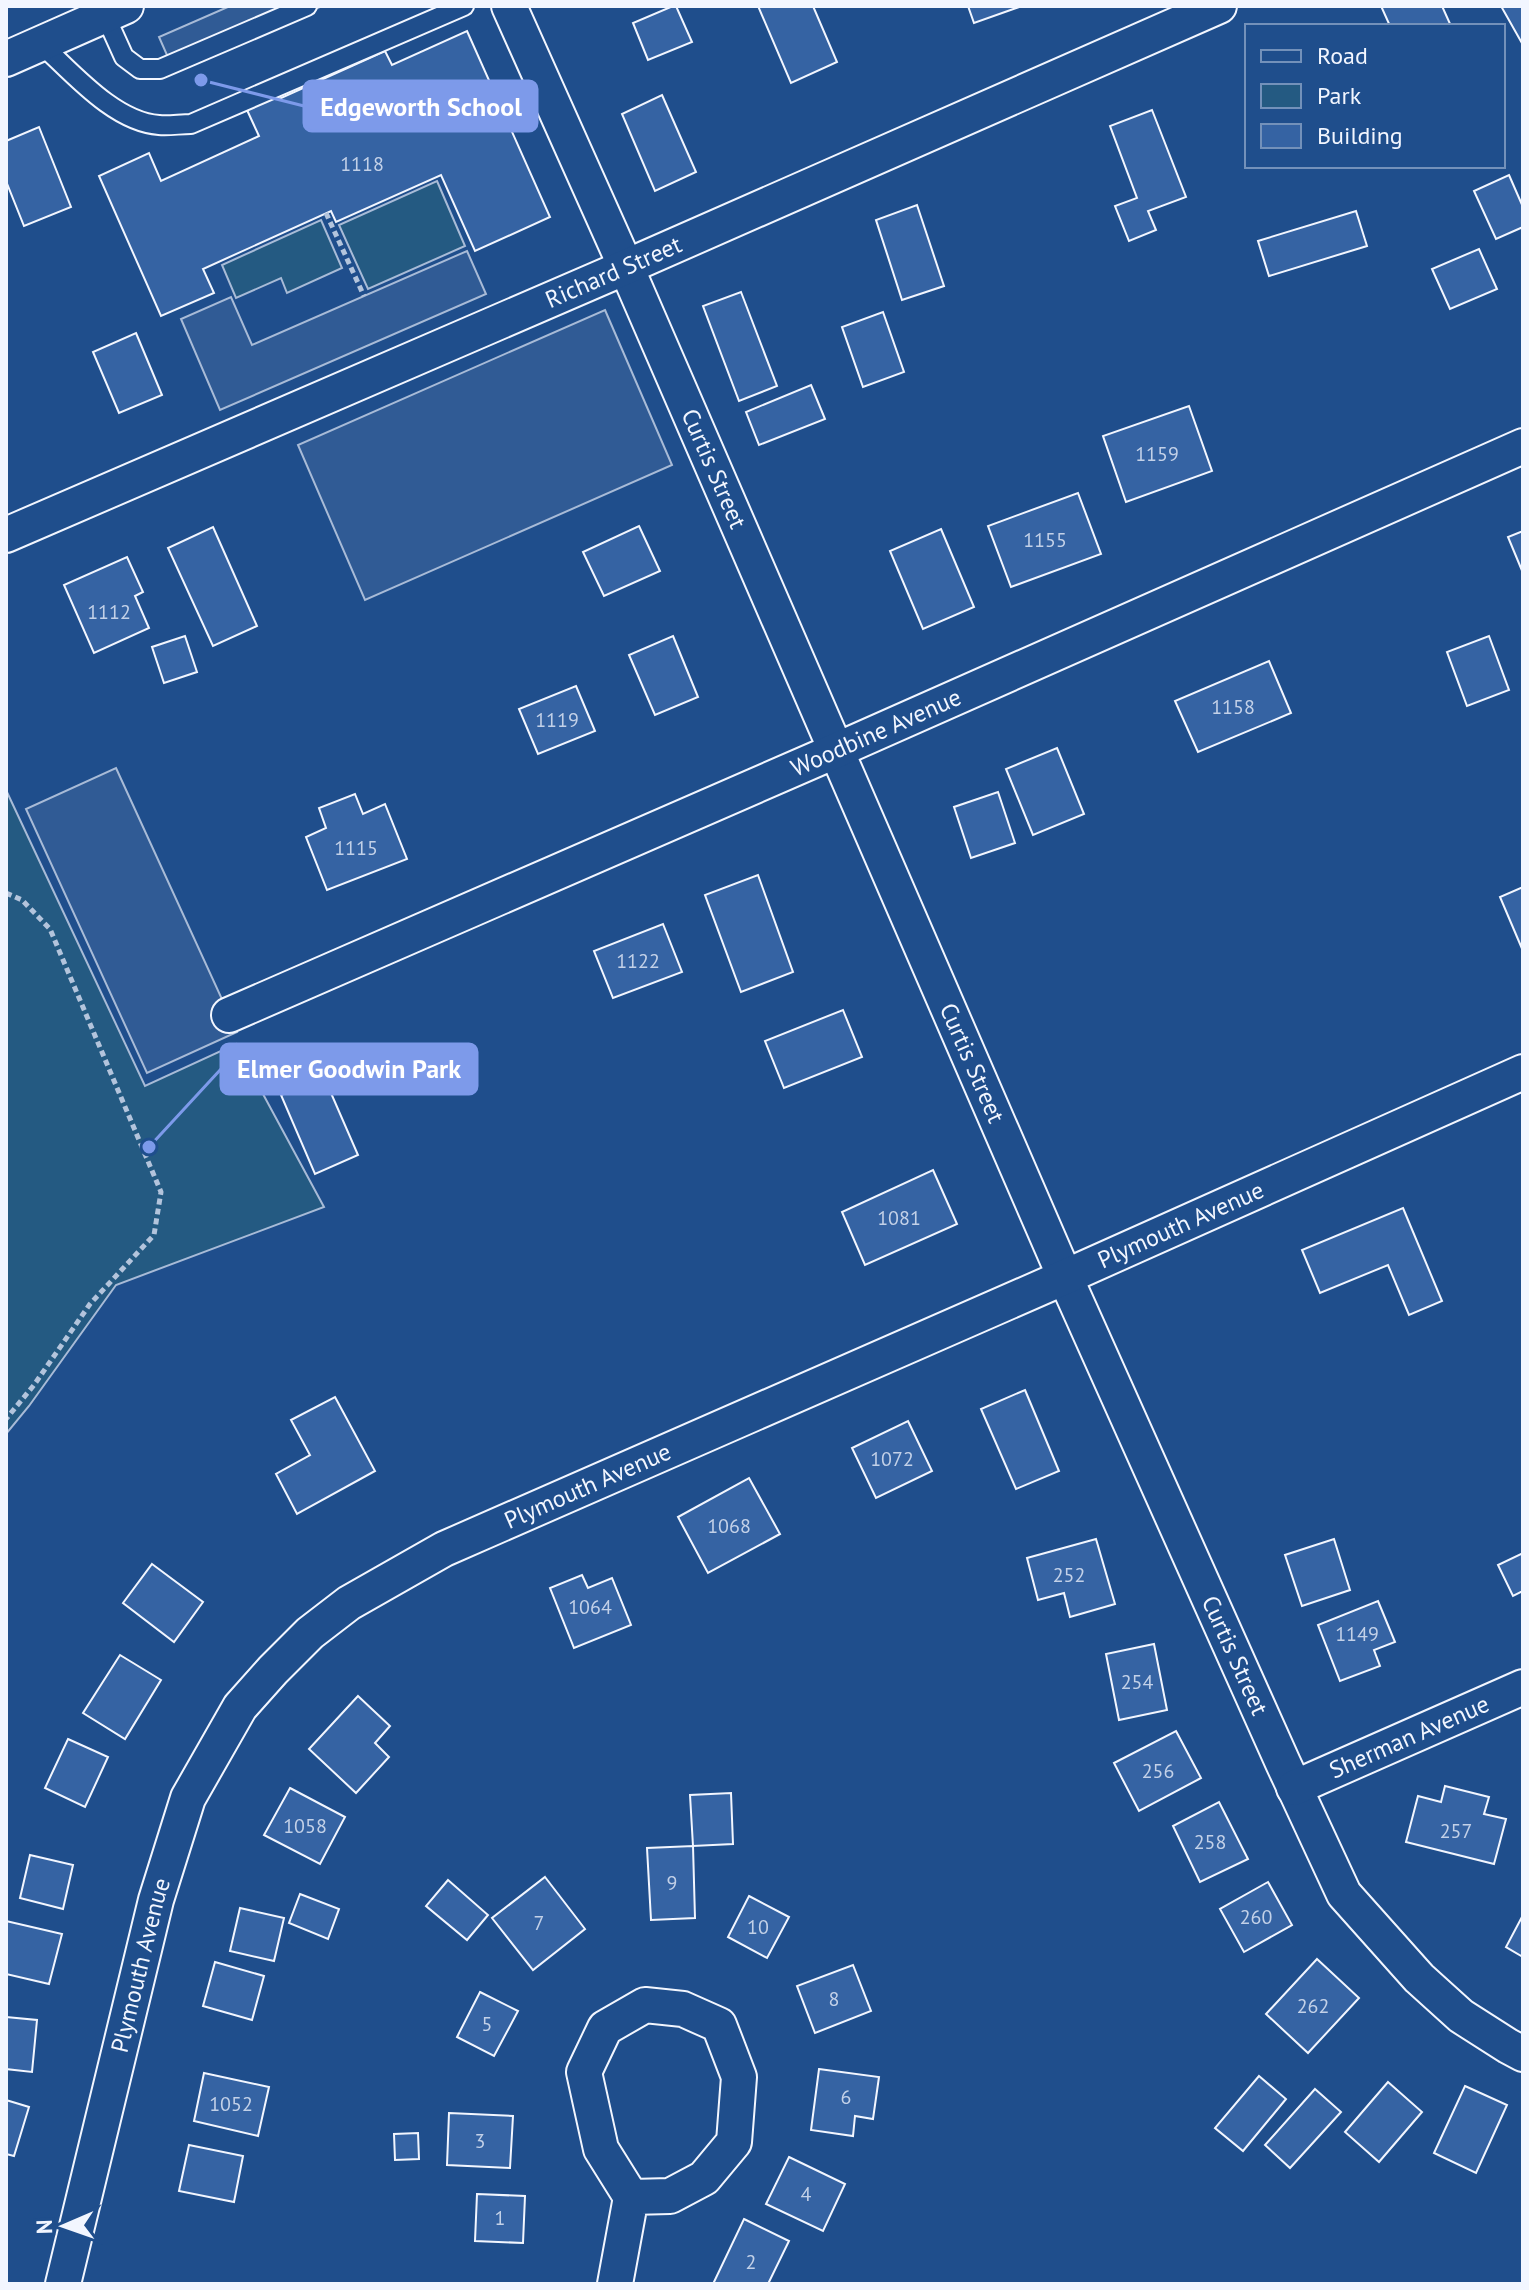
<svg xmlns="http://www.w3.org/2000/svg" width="1529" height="2290" viewBox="0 0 1529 2290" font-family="'PT Sans',sans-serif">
	<rect width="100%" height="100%" fill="#1f4e8c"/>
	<g fill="#245a82" stroke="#a8bbd7" stroke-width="2">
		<path d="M 437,181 L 465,246 L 368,289 L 339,225 Z"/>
		<path d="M 321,220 L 342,268 L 287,293 L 281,278 L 236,298 L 222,265 Z"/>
		<path d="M 6,790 L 145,1086 L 236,1044 L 324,1207 L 116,1285 L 29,1406 L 6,1434 Z"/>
	</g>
	<g fill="#305b95" stroke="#a8bbd7" stroke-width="2">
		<path d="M 230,6 L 322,6 L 174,71 L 159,37 Z"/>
		<path d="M 467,251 L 486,294 L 220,410 L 181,319 L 231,297 L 252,345 Z"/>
		<path d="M 605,310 L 672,465 L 365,600 L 298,445 Z"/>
		<path d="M 116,768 L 237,1032 L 147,1073 L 26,809 Z"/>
	</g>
	<g fill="#3563a3" stroke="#f2f6ff" stroke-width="2">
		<path d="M 673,6 L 676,6 L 692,42 L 648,60 L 633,23 Z"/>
		<path d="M 758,6 L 813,6 L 837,62 L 791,83 Z"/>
		<path d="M 968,6 L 1022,6 L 974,23 Z"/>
		<path d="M 1381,6 L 1442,6 L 1451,26 L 1390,26 Z"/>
		<path d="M 1501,6 L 1523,6 L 1523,45 Z"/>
		<path d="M 467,31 L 550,217 L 475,251 L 441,175 L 336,222 L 331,211 L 203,269 L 214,293 L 161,316 L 99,176 L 149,153 L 161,181 L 259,136 L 241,97 L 271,84 L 279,99 L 385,51 L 392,65 Z"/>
		<path d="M 662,95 L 696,172 L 655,191 L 622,114 Z"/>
		<path d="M 1152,110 L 1186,197 L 1148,211 L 1156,230 L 1129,241 L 1115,206 L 1137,198 L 1110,126 Z"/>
		<path d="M 39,127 L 71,207 L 24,226 L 6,181 L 6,141 Z"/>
		<path d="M 1509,175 L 1523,207 L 1523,227 L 1496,239 L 1474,191 Z"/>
		<path d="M 917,205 L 944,286 L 902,300 L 876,220 Z"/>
		<path d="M 1356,211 L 1367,246 L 1269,276 L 1258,241 Z"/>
		<path d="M 1479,249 L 1497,289 L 1450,309 L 1432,269 Z"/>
		<path d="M 741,292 L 777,386 L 739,401 L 703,306 Z"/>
		<path d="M 883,312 L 904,372 L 863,387 L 842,327 Z"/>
		<path d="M 136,333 L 162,395 L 119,413 L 93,352 Z"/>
		<path d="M 811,385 L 825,419 L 759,445 L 746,412 Z"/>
		<path d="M 1189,406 L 1212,471 L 1126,502 L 1103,436 Z"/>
		<path d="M 1078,493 L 1101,554 L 1011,587 L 988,526 Z"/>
		<path d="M 639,526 L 660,571 L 604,596 L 583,552 Z"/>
		<path d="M 213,527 L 257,626 L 213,646 L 168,548 Z"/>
		<path d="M 941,529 L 974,607 L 923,629 L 890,551 Z"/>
		<path d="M 1523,531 L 1523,573 L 1508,537 Z"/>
		<path d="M 127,557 L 143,592 L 135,596 L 149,628 L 94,653 L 64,585 Z"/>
		<path d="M 185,636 L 197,672 L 164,683 L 152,647 Z"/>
		<path d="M 673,636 L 698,697 L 655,715 L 629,655 Z"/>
		<path d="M 1489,636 L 1509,690 L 1467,706 L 1447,652 Z"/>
		<path d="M 1269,661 L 1291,713 L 1198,752 L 1175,701 Z"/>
		<path d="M 576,686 L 595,731 L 538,754 L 519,709 Z"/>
		<path d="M 1057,748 L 1084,814 L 1033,835 L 1006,769 Z"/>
		<path d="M 998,792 L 1015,843 L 971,858 L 954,807 Z"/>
		<path d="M 355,794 L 363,814 L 385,804 L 407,859 L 327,890 L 306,837 L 326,828 L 319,808 Z"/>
		<path d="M 758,875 L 793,972 L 741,992 L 705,895 Z"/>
		<path d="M 1523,887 L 1523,951 L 1500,897 Z"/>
		<path d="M 663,924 L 682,972 L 613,998 L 594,951 Z"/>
		<path d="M 843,1010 L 862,1057 L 784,1088 L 765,1041 Z"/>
		<path d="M 324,1077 L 358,1155 L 315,1174 L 281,1095 Z"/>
		<path d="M 933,1170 L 957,1224 L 865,1265 L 842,1212 Z"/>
		<path d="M 1403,1208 L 1442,1301 L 1409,1315 L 1388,1265 L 1320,1293 L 1302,1250 Z"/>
		<path d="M 1025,1390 L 1059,1471 L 1016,1489 L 981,1409 Z"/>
		<path d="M 335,1397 L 375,1471 L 297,1514 L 276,1474 L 310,1455 L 291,1420 Z"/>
		<path d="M 908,1421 L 932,1471 L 876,1498 L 852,1448 Z"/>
		<path d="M 749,1478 L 780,1534 L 708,1573 L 678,1517 Z"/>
		<path d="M 1096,1539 L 1115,1604 L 1070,1617 L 1064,1593 L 1038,1600 L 1027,1558 Z"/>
		<path d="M 1334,1539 L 1350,1590 L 1302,1606 L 1285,1555 Z"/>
		<path d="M 1523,1553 L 1523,1591 L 1513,1596 L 1498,1565 Z"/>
		<path d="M 152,1564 L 203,1602 L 174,1642 L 123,1603 Z"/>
		<path d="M 582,1575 L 588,1588 L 612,1578 L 631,1625 L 574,1648 L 550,1588 Z"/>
		<path d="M 1378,1601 L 1395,1642 L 1374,1650 L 1380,1666 L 1340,1681 L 1318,1625 Z"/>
		<path d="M 1154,1644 L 1167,1710 L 1119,1720 L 1106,1654 Z"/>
		<path d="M 120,1655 L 161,1680 L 125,1739 L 83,1713 Z"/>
		<path d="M 358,1696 L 390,1726 L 375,1743 L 389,1757 L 356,1793 L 309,1749 Z"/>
		<path d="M 1176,1731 L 1201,1778 L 1139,1811 L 1114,1763 Z"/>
		<path d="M 68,1739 L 108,1757 L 85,1807 L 45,1788 Z"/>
		<path d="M 1445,1786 L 1489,1797 L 1484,1814 L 1506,1819 L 1494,1864 L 1406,1842 L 1418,1796 L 1441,1802 Z"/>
		<path d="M 290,1788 L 345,1817 L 320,1864 L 264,1835 Z"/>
		<path d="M 731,1793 L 733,1844 L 693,1846 L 690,1795 Z"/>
		<path d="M 1219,1802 L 1248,1859 L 1200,1882 L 1173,1826 Z"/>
		<path d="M 693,1846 L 695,1918 L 651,1920 L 647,1848 Z"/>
		<path d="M 30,1855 L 73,1865 L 63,1909 L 20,1898 Z"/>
		<path d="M 545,1877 L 585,1929 L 533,1970 L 492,1918 Z"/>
		<path d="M 448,1880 L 488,1915 L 467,1940 L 426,1906 Z"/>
		<path d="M 1268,1882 L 1292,1925 L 1244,1952 L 1220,1909 Z"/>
		<path d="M 300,1894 L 339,1909 L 328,1939 L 289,1923 Z"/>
		<path d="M 749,1896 L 789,1917 L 767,1958 L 728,1937 Z"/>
		<path d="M 240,1908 L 284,1918 L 274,1961 L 230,1951 Z"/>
		<path d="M 1523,1915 L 1523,1957 L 1506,1947 Z"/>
		<path d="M 6,1921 L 62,1934 L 49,1984 L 6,1974 Z"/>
		<path d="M 1317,1959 L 1359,1998 L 1308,2053 L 1266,2014 Z"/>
		<path d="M 215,1962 L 264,1976 L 252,2020 L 203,2006 Z"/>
		<path d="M 853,1965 L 871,2011 L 815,2033 L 797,1986 Z"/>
		<path d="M 480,1992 L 518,2011 L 494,2056 L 457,2037 Z"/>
		<path d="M 6,2017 L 37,2020 L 32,2072 L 6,2069 Z"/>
		<path d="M 819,2069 L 879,2077 L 873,2119 L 855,2116 L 853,2136 L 811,2130 Z"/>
		<path d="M 204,2073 L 269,2087 L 258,2136 L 194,2121 Z"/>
		<path d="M 1259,2076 L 1286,2099 L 1243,2151 L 1215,2128 Z"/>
		<path d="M 1388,2082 L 1422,2112 L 1379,2162 L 1345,2132 Z"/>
		<path d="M 1465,2086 L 1507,2105 L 1476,2173 L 1434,2153 Z"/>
		<path d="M 1315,2089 L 1341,2112 L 1290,2168 L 1265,2145 Z"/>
		<path d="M 6,2100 L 29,2107 L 14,2156 L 6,2154 Z"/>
		<path d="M 449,2113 L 513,2116 L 510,2168 L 447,2165 Z"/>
		<path d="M 418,2133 L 419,2159 L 395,2160 L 394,2134 Z"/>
		<path d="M 189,2145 L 243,2156 L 234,2202 L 179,2191 Z"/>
		<path d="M 789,2157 L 845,2184 L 823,2231 L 766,2204 Z"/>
		<path d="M 477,2194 L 525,2196 L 523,2243 L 475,2241 Z"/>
		<path d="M 744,2219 L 789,2241 L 768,2284 L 713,2284 Z"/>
	</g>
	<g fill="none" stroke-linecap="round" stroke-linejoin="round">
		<defs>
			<g id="lane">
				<path d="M 105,15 L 124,57 L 140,69 L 160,69 L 307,6"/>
				<path d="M 41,44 C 72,72 114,122 159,125 C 169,126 180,124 191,124 L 464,6"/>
			</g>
			<g id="street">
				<path id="s1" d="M 509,6 L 626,267 L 1065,1277 L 1283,1763 L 1344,1894 L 1419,1978 L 1461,2016 L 1508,2046 L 1523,2054"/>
				<path d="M 6,59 L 126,6"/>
				<path id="s2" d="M 6,535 L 626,267 L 1219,6"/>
				<path id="s3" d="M 229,1015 L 835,751 L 1523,446"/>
				<path id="s4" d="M 1294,1788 L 1523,1687"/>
				<path id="s5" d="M 63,2284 L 156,1900 L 188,1798 L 240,1707 L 273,1670 L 310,1633 L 349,1603 L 444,1549 L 1065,1277 L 1523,1072"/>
				<path d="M 615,2284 L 631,2197 L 601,2149 L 584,2072 L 605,2028 L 645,2005 L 683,2009 L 719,2025 L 739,2077 L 734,2142 L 704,2178 L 670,2196 L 631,2197"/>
			</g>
		</defs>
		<use href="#lane" stroke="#f2f6ff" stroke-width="22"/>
		<use href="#street" stroke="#f2f6ff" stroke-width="38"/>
		<g stroke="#b3c4dc" stroke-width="5" stroke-dasharray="6 4" stroke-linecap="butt">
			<path d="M 326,213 L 364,296"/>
			<path d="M 6,893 L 22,900 L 50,929 L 161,1192 L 154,1235 L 90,1304 L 34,1385 L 6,1419"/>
		</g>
		<use href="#lane" stroke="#1f4e8c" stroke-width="18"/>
		<use href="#street" stroke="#1f4e8c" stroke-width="34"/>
	</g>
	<g text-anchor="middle" stroke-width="6" stroke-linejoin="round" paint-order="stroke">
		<g font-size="20" fill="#c3d1e8">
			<text x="362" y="171">1118</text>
			<text x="1157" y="461">1159</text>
			<text x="1045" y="547">1155</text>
			<text x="109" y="619">1112</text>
			<text x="1233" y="714">1158</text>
			<text x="557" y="727">1119</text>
			<text x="356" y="855">1115</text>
			<text x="638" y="968">1122</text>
			<text x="899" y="1225">1081</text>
			<text x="892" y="1466">1072</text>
			<text x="729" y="1533">1068</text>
			<text x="1069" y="1582">252</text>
			<text x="590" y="1614">1064</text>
			<text x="1357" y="1641">1149</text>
			<text x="1137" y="1689">254</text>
			<text x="1158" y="1778">256</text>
			<text x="305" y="1833">1058</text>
			<text x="1456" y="1838">257</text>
			<text x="1210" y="1849">258</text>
			<text x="672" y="1890">9</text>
			<text x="1256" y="1924">260</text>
			<text x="539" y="1930">7</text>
			<text x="758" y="1934">10</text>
			<text x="834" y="2006">8</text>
			<text x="1313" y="2013">262</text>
			<text x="487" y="2031">5</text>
			<text x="846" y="2104">6</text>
			<text x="231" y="2111">1052</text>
			<text x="480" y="2148">3</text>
			<text x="806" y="2201">4</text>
			<text x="500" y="2225">1</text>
			<text x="751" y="2269">2</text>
		</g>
		<g font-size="24" fill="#f2f6ff" stroke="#1f4e8c">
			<text dy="8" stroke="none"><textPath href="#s2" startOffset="662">Richard Street</textPath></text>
			<text dy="8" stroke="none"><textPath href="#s1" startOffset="506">Curtis Street</textPath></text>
			<text dy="8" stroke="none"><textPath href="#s3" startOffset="706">Woodbine Avenue</textPath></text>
			<text dy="8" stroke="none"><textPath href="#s1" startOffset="1154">Curtis Street</textPath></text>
			<text dy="8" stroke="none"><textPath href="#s5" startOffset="1672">Plymouth Avenue</textPath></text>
			<text dy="8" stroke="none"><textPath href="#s5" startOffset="1024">Plymouth Avenue</textPath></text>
			<text dy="8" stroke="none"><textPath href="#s1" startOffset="1802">Curtis Street</textPath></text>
			<text dy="8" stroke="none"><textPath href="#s4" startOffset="126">Sherman Avenue</textPath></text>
			<text dy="8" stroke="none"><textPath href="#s5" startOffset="328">Plymouth Avenue</textPath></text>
		</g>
	</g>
	<path fill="none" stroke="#7d9aea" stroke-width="3" d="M201 80L304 106M149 1147L221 1069"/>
	<g fill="#7d9aea" stroke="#1f4e8c" stroke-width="3">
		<circle cx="201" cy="80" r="8"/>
		<circle cx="149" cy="1147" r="8"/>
	</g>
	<g fill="#7d9aea" stroke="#7d9aea" stroke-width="3">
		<rect x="304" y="81" width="233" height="50" rx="8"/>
		<rect x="221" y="1044" width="256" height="50" rx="8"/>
	</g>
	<g font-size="26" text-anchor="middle" font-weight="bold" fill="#fff">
		<text x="421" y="116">Edgeworth School</text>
		<text x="349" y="1078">Elmer Goodwin Park</text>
	</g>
	<rect width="1529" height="2290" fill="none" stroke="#f2f6ff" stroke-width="16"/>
	<rect x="1245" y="24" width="260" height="144" fill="#1f4e8c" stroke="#7391ba" stroke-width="2"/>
	<rect x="1261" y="50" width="40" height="12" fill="#1f4e8c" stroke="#7391ba" stroke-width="2"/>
	<text x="1317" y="64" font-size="24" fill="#f2f6ff">Road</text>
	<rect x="1261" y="84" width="40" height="24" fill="#245a82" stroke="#7391ba" stroke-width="2"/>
	<text x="1317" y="104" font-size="24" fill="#f2f6ff">Park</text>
	<rect x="1261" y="124" width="40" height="24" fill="#3563a3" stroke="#7391ba" stroke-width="2"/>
	<text x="1317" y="144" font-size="24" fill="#f2f6ff">Building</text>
	<g transform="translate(64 2226) rotate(268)" stroke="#1f4e8c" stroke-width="6" paint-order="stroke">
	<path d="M0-6L14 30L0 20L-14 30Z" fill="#f2f6ff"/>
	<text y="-12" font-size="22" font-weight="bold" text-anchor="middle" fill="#f2f6ff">N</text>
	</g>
</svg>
